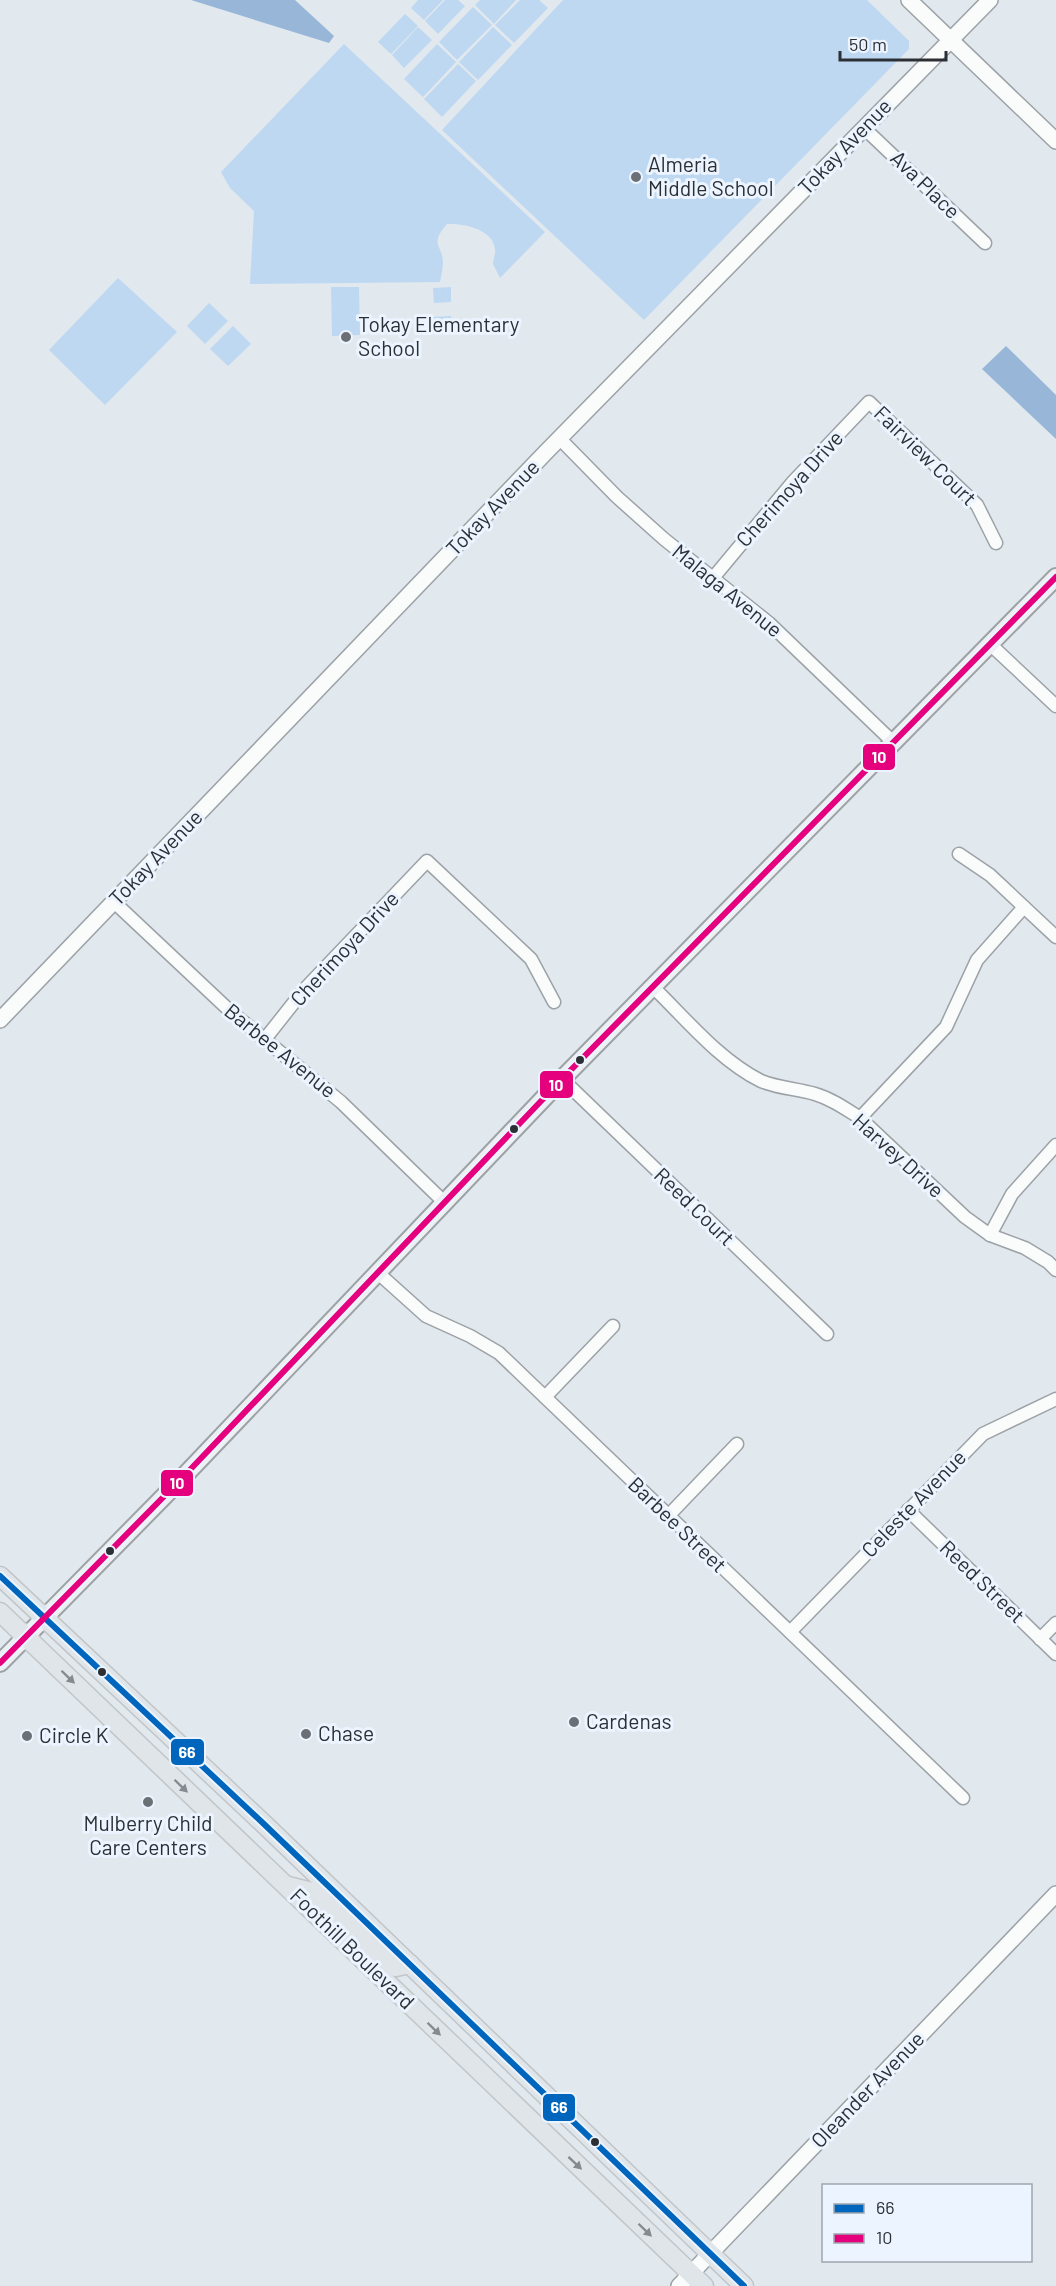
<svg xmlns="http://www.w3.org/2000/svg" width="1056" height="2286" viewBox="0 0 1056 2286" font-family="Barlow,sans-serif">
	<rect width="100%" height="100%" fill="#e1e8ee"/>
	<g fill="#bed8f2">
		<path d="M 418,0 L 443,0 L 424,20 L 411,8 Z"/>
		<path d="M 445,0 L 458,0 L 465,6 L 438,34 L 425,21 Z"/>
		<path d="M 480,0 L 516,0 L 494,24 L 475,5 Z"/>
		<path d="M 520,0 L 539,0 L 548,8 L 514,43 L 495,25 Z"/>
		<path d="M 563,0 L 867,0 L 909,41 L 909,49 L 644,320 L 442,130 Z"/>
		<path d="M 473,7 L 492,25 L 457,60 L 439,42 Z"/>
		<path d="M 405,14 L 418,26 L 391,54 L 378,42 Z"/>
		<path d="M 418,27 L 432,40 L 404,68 L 392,55 Z"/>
		<path d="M 493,27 L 512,45 L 478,80 L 459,62 Z"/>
		<path d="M 344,44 L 545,232 L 500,278 L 493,264 C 493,259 496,254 495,249 C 493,229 463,223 447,224 C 429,245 442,244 443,262 C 443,268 441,276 440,282 L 250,284 L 254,211 L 230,188 L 221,172 Z"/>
		<path d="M 437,44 L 456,62 L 423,97 L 404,79 Z"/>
		<path d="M 458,64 L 476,81 L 442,117 L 424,99 Z"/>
		<path d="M 118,278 L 177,332 L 105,405 L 49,350 Z"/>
		<path d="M 331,287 L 359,287 L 360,335 L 332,336 Z"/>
		<path d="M 451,287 L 451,302 L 434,303 L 433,288 Z"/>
		<path d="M 209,303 L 228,321 L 205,344 L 187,326 Z"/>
		<path d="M 451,316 L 452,331 L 434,333 L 434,317 Z"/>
		<path d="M 233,326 L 251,344 L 228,366 L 210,349 Z"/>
	</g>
	<g fill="#98b7d8">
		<path d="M 191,0 L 295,0 L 334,36 L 329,43 Z"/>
		<path d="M 1006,346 L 1056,395 L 1056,439 L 982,369 Z"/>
	</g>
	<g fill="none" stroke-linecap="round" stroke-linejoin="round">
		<defs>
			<g id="minor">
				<path d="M 864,128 L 985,243"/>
				<path d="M 560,439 L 617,497 L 664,539 L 769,623 L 894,743"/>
				<path d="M 713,578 L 792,483 L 869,402 L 977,505 L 996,543"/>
				<path d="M 991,645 L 1056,706"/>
				<path d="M 959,854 L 990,875 L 1056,937"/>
				<path d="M 114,902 L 230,1011 L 341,1102 L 444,1202"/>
				<path d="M 653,987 C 686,1019 719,1060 761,1081 C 778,1088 798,1089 815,1094 C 832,1099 846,1109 860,1118 L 965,1217 L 990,1235 L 1025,1248 L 1048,1262 L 1056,1270"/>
				<path d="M 265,1039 L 303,991 L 427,861 L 531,959 L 554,1002"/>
				<path d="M 562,1079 L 827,1334"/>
				<path d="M 860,1118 L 946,1027 L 977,960 L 1024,907"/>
				<path d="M 990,1235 L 1012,1194 L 1056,1145"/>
				<path d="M 377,1272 L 426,1316 L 470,1336 L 499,1353 L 963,1798"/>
				<path d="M 545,1397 L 613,1326"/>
				<path d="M 908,1510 L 1056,1654"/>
				<path d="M 668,1516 L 737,1444"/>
				<path d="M 790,1632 L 983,1434 L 1056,1399"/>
				<path d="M 1040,1639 L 1056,1623"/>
			</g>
			<g id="tertiary">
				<path d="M 909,0 L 1056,141"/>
				<path d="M 0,1020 L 547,451 L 990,0"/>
				<path d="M 679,2286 L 1056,1894"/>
			</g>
			<path id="secondary" d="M 0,1663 L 186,1474 L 562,1079 L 1056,577"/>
			<g id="primary">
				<path d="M 0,1576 L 266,1826 L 744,2286"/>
				<path d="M 0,1612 L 704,2286"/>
				<path d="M 288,1886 L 312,1892 L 387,1961 L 396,1967 L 410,1964"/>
			</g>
		</defs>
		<use href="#minor" stroke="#9ca2a6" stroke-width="15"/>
		<use href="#tertiary" stroke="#9ca2a6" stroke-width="18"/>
		<use href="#secondary" stroke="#9ca2a6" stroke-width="20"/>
		<use href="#primary" stroke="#c2c6c8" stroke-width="21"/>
		<use href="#minor" stroke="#fafcfc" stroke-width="12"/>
		<use href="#tertiary" stroke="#fafcfc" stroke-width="15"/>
		<use href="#secondary" stroke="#edf0f3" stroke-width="16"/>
		<use href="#primary" stroke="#e0e5ea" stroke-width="18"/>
		<defs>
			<path id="bus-1" d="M 0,1576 L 266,1826 L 744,2286"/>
			<path id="bus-2" d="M 0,1663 L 186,1474 L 562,1079 L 1056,577"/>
		</defs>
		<use href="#bus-1" stroke="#ebf4ff" stroke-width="10"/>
		<use href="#bus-2" stroke="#ebf4ff" stroke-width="10"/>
		<use href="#bus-1" stroke="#0065bd" stroke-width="6"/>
		<use href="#bus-2" stroke="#e5007d" stroke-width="6"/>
	</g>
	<defs><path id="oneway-solid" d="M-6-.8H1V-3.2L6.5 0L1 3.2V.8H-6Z" transform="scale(1.5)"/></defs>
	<g fill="#868a90">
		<use href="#oneway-solid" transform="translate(68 1677) rotate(44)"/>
		<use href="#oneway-solid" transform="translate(181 1786) rotate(44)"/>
		<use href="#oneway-solid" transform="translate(434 2029) rotate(44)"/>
		<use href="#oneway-solid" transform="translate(575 2163) rotate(43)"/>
		<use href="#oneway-solid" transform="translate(645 2230) rotate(44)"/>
	</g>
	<g fill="#6b7076" stroke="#ebf4ff" stroke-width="2">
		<circle cx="636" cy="177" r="6"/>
		<circle cx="346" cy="337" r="6"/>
		<circle cx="574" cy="1722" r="6"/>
		<circle cx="306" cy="1734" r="6"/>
		<circle cx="27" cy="1736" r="6"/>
		<circle cx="148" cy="1802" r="6"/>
	</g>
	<g fill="#2c3035" stroke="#ebf4ff" stroke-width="2">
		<circle cx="580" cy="1060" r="5"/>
		<circle cx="514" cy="1129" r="5"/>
		<circle cx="110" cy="1551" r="5"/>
		<circle cx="102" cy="1672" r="5"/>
		<circle cx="595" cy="2142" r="5"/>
	</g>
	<g text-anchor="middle" stroke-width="6" stroke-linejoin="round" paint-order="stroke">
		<g font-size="21" fill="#2c3035" stroke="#ebf4ff">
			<text transform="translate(845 147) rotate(-46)" y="7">Tokay Avenue</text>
			<text transform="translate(925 185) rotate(44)" y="7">Ava Place</text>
			<text transform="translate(925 456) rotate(44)" y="7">Fairview Court</text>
			<text transform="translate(790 489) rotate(-48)" y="7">Cherimoya Drive</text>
			<text transform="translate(493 508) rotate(-46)" y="7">Tokay Avenue</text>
			<text transform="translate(727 591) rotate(39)" y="7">Malaga Avenue</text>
			<text transform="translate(156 858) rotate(-46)" y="7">Tokay Avenue</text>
			<text transform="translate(345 949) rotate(-47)" y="7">Cherimoya Drive</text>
			<text transform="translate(280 1051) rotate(39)" y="7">Barbee Avenue</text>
			<text transform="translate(898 1156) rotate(42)" y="7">Harvey Drive</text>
			<text transform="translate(694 1207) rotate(44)" y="7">Reed Court</text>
			<text transform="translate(914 1504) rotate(-46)" y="7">Celeste Avenue</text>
			<text transform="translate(677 1525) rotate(44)" y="7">Barbee Street</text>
			<text transform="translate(982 1582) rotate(44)" y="7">Reed Street</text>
			<text transform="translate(352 1949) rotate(44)" y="7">Foothill Boulevard</text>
			<text transform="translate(868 2090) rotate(-46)" y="7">Oleander Avenue</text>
		</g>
		<g font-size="21" fill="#2c3035" stroke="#ebf4ff" text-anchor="start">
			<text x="648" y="172">Almeria<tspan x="648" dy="24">Middle School</tspan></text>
			<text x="358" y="332">Tokay Elementary<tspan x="358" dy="24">School</tspan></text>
			<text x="586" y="1729">Cardenas</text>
			<text x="318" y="1741">Chase</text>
			<text x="39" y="1743">Circle K</text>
			<text x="148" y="1831" text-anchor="middle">Mulberry Child<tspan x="148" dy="24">Care Centers</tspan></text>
		</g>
	</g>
	<g stroke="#ebf4ff" stroke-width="2">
		<rect x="862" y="743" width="34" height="28" rx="6" fill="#e5007d"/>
		<rect x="539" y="1070" width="35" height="29" rx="6" fill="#e5007d"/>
		<rect x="160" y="1469" width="34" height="28" rx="6" fill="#e5007d"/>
		<rect x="170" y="1738" width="35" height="28" rx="6" fill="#0065bd"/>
		<rect x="542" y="2093" width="34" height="29" rx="6" fill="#0065bd"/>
	</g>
	<g font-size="16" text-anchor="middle" font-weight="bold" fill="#fff">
		<text x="879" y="763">10</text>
		<text x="556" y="1091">10</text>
		<text x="177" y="1489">10</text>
		<text x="187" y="1758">66</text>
		<text x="559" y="2113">66</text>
	</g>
	<rect x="822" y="2184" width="210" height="78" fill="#ebf4ff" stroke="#9fa6ae" stroke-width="1.5"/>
	<rect x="834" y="2204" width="30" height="9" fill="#0065bd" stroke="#9fa6ae" stroke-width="1.5"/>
	<text x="876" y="2214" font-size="18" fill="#2c3035">66</text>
	<rect x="834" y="2234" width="30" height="9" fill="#e5007d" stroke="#9fa6ae" stroke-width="1.5"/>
	<text x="876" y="2244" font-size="18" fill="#2c3035">10</text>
	<path d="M840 51v9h106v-9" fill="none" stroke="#2c3035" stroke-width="3"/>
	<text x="849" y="51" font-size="18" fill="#2c3035" stroke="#ebf4ff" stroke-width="4.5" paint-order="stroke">50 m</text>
</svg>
